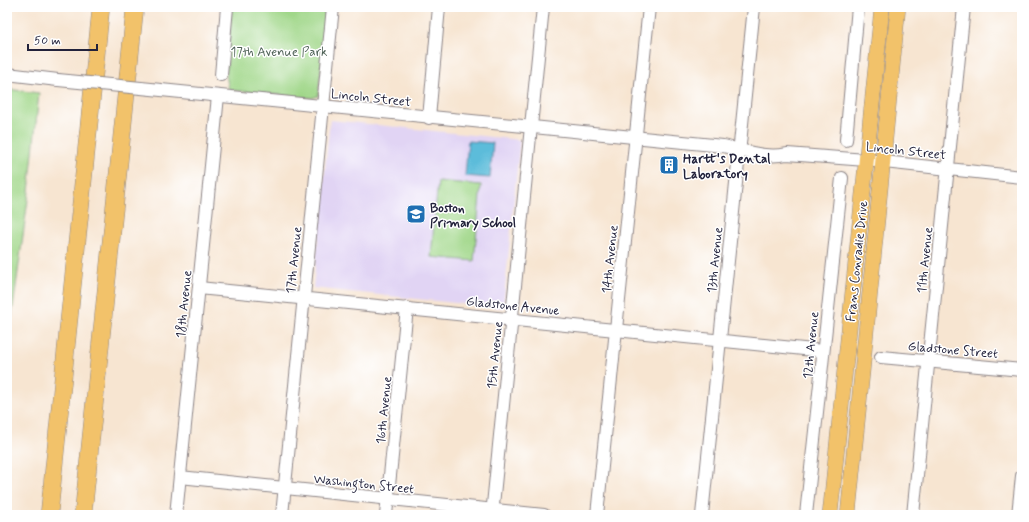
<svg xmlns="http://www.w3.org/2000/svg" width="1029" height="522" viewBox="0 0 1029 522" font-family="Mynerve,sans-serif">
	<rect width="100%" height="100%" fill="#fff"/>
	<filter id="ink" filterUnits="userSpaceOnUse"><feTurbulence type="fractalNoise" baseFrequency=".025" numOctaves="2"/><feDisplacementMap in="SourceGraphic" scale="8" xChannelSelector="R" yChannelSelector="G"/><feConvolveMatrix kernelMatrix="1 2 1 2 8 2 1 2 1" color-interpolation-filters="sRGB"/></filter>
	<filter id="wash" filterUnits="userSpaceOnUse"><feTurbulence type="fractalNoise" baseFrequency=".012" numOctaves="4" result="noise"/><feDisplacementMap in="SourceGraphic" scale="16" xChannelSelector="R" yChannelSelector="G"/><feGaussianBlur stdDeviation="0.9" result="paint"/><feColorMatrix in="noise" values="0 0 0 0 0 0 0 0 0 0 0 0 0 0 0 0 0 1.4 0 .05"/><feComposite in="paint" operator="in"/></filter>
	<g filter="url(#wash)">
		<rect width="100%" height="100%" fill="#f7e5d1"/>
		<path fill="#e1d4f4" d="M 330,120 L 520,140 L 503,308 L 313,288 Z"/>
		<g fill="#a0d789" stroke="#617c62">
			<path d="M 232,7 L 328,7 L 318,96 L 312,98 L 229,90 L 226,75 Z"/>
			<path d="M 7,89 L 39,93 L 29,192 L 7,351 Z"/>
			<path d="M 438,181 L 481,185 L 474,261 L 431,257 Z"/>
		</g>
		<path fill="#5bbcda" stroke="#3e6f8a" d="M 468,141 L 493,143 L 490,178 L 465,176 Z"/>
	</g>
	<g filter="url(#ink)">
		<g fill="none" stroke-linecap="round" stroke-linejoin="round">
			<defs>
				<g id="minor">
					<path d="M 7,74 L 58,80"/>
					<path d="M 221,75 L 227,7"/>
					<path d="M 141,88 L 723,146 C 743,150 765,159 787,154 L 866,160 L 1022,177"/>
					<path d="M 429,118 L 439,7"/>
					<path d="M 846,140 L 858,7"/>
					<path d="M 199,288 L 823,351"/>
					<path d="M 881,357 L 1022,370"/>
					<path d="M 180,477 L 544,515"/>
					<path d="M 176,515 L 218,96"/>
					<path d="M 282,515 L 333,7"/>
					<path d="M 386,515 L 407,308"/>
					<path d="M 492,515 L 543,7"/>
					<path d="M 597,515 L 649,7"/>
					<path d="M 702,515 L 754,7"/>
					<path d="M 806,515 L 842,178"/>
					<path d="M 913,515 L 964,7"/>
					<path d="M 1018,515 L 1022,476"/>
				</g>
				<g id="major">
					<path d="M 830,515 L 882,7"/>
					<path d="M 848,515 L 898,7"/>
				</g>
				<g id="highway">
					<path d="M 49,515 L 101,7"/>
					<path d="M 83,515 L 135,7"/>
				</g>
			</defs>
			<use href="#minor" stroke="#8c8486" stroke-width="14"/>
			<use href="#major" stroke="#8c8486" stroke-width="16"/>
			<use href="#highway" stroke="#8c8486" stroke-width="18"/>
			<use href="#minor" stroke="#fff" stroke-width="12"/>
			<use href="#major" stroke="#f2c26a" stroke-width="15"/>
			<use href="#highway" stroke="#f2c26a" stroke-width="17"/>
			<defs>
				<path id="minor-bridge" d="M 58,80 L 141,88"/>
			</defs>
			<use href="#minor-bridge" stroke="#8c8486" stroke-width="14" stroke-linecap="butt"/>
			<use href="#minor-bridge" stroke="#fff" stroke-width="12"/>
		</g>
	</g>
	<defs>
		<symbol id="building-square" viewBox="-11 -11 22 22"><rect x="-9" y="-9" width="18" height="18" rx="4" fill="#1f6fb2" stroke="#fff"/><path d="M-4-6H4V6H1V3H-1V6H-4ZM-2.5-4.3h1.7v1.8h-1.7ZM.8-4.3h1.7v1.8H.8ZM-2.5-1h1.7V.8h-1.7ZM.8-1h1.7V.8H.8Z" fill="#fff"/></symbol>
		<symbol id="school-square" viewBox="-11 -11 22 22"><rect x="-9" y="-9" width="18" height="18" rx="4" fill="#1f6fb2" stroke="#fff"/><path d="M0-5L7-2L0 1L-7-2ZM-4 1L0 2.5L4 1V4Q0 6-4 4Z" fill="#fff"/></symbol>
	</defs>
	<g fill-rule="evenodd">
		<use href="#building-square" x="658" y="154" width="22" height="22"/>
		<use href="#school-square" x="405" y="203" width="22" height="22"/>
	</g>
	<g text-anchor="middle" stroke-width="3" stroke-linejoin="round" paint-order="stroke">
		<g font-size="13" fill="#4e6156" stroke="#fff">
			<text x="279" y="56">17th Avenue Park</text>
		</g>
		<g font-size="13" fill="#22223b" stroke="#fff">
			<text transform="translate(371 97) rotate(6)" y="5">Lincoln Street</text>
			<text transform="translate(906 150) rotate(6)" y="5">Lincoln Street</text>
			<text transform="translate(609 259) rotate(-84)" y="5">14th Avenue</text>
			<text transform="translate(293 260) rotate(-84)" y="5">17th Avenue</text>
			<text transform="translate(714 260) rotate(-84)" y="5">13th Avenue</text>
			<text transform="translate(924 260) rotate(-84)" y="5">11th Avenue</text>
			<text transform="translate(856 261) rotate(-84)" y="5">Frans Conradie Drive</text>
			<text transform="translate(183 304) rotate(-84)" y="5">18th Avenue</text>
			<text transform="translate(513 305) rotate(6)" y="5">Gladstone Avenue</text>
			<text transform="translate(810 345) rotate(-84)" y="5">12th Avenue</text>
			<text transform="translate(953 349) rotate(5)" y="5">Gladstone Street</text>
			<text transform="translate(494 355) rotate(-84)" y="5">15th Avenue</text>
			<text transform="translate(383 410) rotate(-84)" y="5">16th Avenue</text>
			<text transform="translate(364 483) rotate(6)" y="5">Washington Street</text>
		</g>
		<g font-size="13" font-weight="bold" fill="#22223b" stroke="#fff" text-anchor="start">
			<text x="683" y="163">Hartt's Dental<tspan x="683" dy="15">Laboratory</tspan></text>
			<text x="430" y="212">Boston<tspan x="430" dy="15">Primary School</tspan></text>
		</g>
	</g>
	<rect width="1029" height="522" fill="none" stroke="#fff" stroke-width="24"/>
	<path d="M28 44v6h69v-6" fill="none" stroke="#22223b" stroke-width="2"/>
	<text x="34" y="44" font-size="12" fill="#22223b" stroke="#ffffff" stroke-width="3" paint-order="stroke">50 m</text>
</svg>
